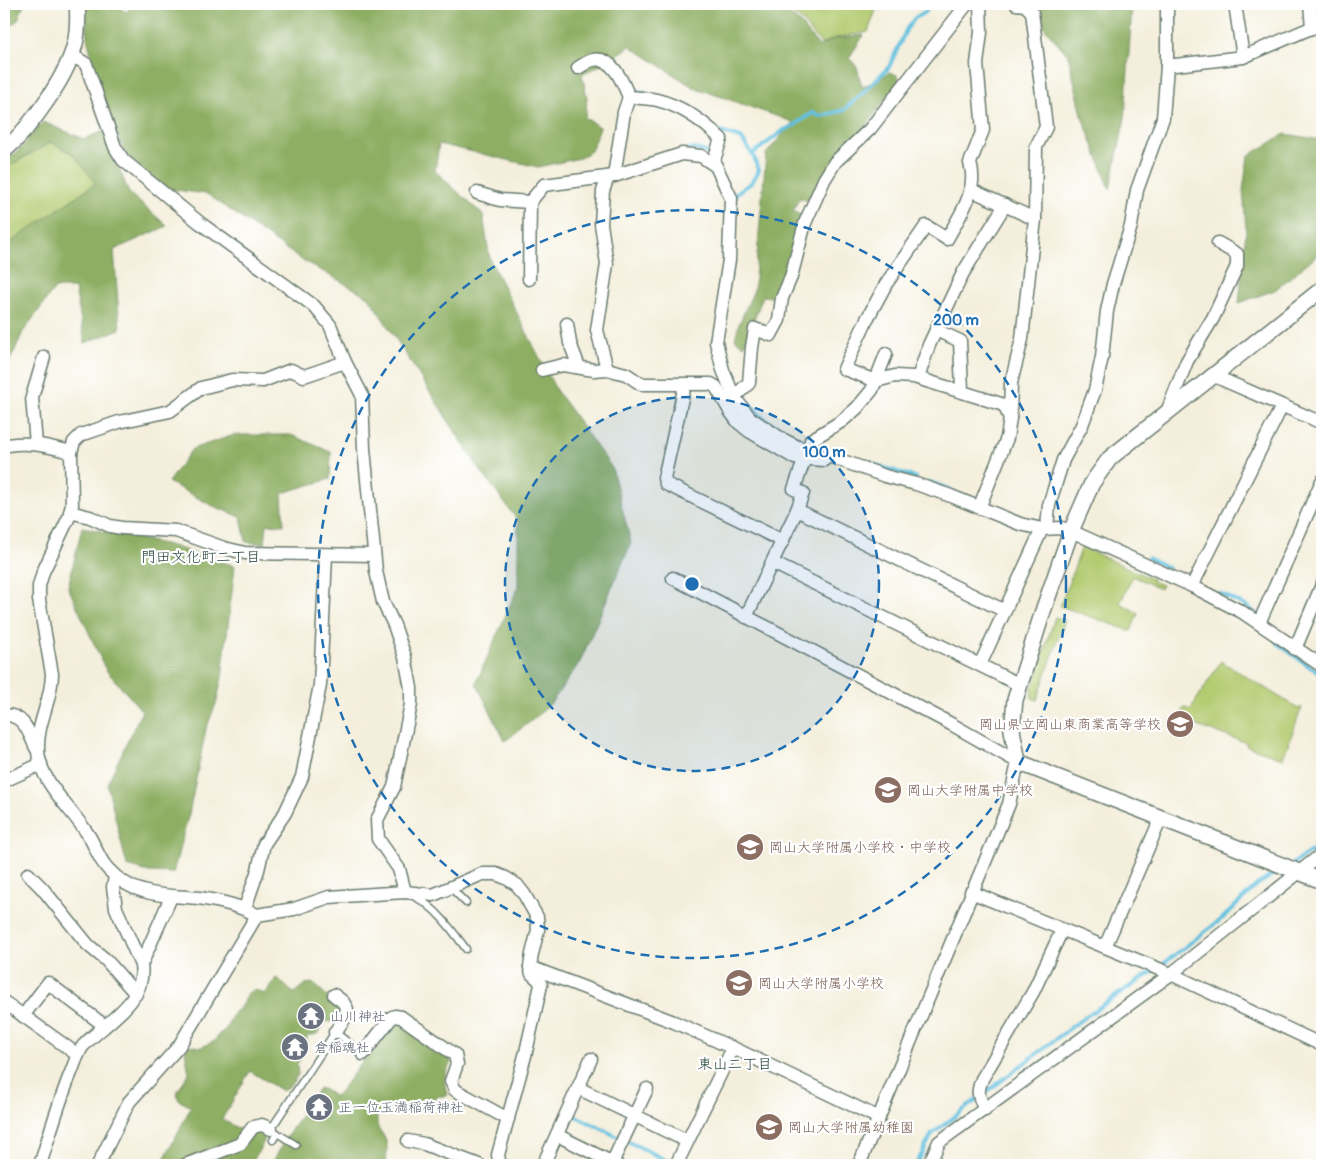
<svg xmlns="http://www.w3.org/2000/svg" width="1326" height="1169" viewBox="0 0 1326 1169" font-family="Pangolin,'Klee One',sans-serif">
	<rect width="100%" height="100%" fill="#fff"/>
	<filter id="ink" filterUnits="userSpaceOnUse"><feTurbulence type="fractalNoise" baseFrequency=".02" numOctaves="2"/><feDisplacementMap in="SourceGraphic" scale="10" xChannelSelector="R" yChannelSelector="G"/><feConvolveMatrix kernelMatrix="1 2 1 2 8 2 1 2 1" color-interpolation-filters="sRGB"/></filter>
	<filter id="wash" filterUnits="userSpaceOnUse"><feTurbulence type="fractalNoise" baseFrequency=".0096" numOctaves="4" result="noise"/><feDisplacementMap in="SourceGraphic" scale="20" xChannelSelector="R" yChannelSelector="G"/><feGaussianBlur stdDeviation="1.12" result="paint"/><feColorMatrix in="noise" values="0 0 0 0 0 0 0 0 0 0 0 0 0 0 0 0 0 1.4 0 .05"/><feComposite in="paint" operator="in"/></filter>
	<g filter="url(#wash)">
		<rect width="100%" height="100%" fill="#f4efdc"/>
		<g fill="#b3cb71" stroke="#698452">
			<path d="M 779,4 L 878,4 L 868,32 L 835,38 L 821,44 L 802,21 Z"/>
			<path d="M 51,142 L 73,154 L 96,183 L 4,247 L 4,169 Z"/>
			<path d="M 1082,547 L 1152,579 L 1152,581 L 1162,585 L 1160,589 L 1133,576 L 1120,603 L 1138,613 L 1131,631 L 1060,606 Z"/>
			<path d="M 1055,617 L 1065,620 L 1037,700 L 1032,698 L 1031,691 Z"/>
			<path d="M 1221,661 L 1299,709 L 1302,707 L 1283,758 L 1246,746 L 1247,743 L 1180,720 L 1184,707 L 1190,710 Z"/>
		</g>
		<g fill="#8eaf63" stroke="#56764c">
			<path d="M 4,4 L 24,4 L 18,20 L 4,31 Z"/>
			<path d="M 85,4 L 115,4 L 126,12 L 134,4 L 776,4 L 800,23 L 819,46 L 835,39 L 864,35 L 849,58 L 857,67 L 862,87 L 881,78 L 889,72 L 897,75 L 900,80 L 811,202 L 799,198 L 793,211 L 804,217 L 778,298 L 763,296 L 744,346 L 735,339 L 739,324 L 754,290 L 766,154 L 793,122 L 693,87 L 630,46 L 611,60 L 582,74 L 587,98 L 585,118 L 600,127 L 591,151 L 580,158 L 538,167 L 439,144 L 435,171 L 483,215 L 490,260 L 556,390 L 612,468 L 631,543 L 580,662 L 551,703 L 535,718 L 505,741 L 476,683 L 518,587 L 518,521 L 478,467 L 369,297 L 302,260 L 207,194 L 168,189 L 126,156 L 107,110 L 91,54 L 87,38 Z"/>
			<path d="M 1028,4 L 1132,4 L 1125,118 L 1110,189 L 1083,119 L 1068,55 L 1047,31 Z"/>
			<path d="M 43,122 L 84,139 L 104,131 L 129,193 L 167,226 L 114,250 L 120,329 L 85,343 L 75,288 L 55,288 L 23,332 L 4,374 L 4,247 L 96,183 L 73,154 L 51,142 L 4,169 L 4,161 L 16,153 Z"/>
			<path d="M 1285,134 L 1322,140 L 1322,251 L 1275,290 L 1239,303 L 1246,230 L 1243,190 L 1248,156 Z"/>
			<path d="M 234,435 L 291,435 L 331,452 L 330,479 L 282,493 L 284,525 L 267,524 L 265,544 L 246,542 L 241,517 L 211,505 L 168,482 L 192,449 Z"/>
			<path d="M 82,527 L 169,545 L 235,566 L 222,677 L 217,701 L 206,729 L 189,814 L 173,873 L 149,872 L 127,866 L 107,784 L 142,711 L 106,670 L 68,587 Z"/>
			<path d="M 276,978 C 284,981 287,990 295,993 L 305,984 L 312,983 C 322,989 328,999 338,1005 L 340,1013 L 333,1022 L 325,1021 L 317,1034 L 307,1036 L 306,1050 L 297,1064 L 298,1075 L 290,1086 L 282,1091 L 250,1071 L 222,1119 L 251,1136 L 253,1133 L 261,1130 L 264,1133 L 264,1141 L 251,1165 L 161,1165 L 191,1107 L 180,1101 L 177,1096 L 178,1090 L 189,1073 L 185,1051 L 188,1045 L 201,1047 L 215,1041 L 219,1034 L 225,1030 L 234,1012 L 239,1009 L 249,992 L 256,990 L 265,994 Z"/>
			<path d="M 395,1023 L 402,1023 L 450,1055 L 451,1064 C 444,1073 443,1083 447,1093 L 446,1096 L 438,1096 L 430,1107 L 406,1113 L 390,1108 L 384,1109 L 377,1116 C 376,1132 380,1127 385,1139 C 389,1147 386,1157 385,1165 L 271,1165 L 288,1135 L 317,1091 L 320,1088 L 327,1091 L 336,1097 L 365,1058 Z"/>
		</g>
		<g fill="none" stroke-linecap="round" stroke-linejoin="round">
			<g stroke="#62c1e0" stroke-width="4">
				<path d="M 634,90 L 644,93"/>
				<path d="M 720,132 L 741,138 L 753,155"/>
				<path d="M 689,149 C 698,149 706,151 713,156"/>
				<path d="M 735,198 L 735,194 L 751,183 L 759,170 L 753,155 L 755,152 L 784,130 L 793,126 L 812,113 L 821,116 L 844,110 L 862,94 L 889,67 L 907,28 L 915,18 L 926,11 L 931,4"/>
				<path d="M 727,364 C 745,408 766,425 808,443"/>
				<path d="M 853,458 L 916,478"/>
				<path d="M 929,482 L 951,490"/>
				<path d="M 1031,520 L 1041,522"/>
				<path d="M 1148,558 L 1168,568"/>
				<path d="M 1219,593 L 1248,607 L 1254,612"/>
				<path d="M 1277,643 L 1312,668 L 1322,674"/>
				<path d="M 1291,865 L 1322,844"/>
				<path d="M 1159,967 L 1223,918 L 1258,884 L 1283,869"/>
				<path d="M 572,1114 L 618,1137"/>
				<path d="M 629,1142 L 672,1163"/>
				<path d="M 916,1165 L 932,1134 L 1082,1019 L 1153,971"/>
			</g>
		</g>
	</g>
	<g filter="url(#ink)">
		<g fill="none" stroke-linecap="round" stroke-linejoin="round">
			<defs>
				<g id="service">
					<path d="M 451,888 L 466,903"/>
					<path d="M 415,897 C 436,907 452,930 466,949"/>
					<path d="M 277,1133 L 271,1129 L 335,1032 L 363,1054"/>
					<path d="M 273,1140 L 277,1133 L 296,1145"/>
				</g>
				<g id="minor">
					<path d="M 980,4 L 981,32 L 977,64 L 983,130 L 970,163 C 979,191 959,216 947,239 L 926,226 L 886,284 L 866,321 L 844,369 L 876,381 L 895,376 L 914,377 L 1004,405 L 1010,418"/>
					<path d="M 1235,4 L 1243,57"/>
					<path d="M 1310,4 L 1312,28"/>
					<path d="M 72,55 L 86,64 L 115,147 L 123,160 L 200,223 L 314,306 L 330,325 L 345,362 L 362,395 L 364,449 L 376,571 L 383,602 L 394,625 L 405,657 L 411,688 L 411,704 L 394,787 L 377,820 L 378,839 L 399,869 L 405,892"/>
					<path d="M 1167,66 L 1243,57 L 1318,25 L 1322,26"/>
					<path d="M 578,68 C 583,65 588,61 593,60 C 613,56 623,83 629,97 C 638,98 648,98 657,100 C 681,106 704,122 721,139 L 713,163"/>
					<path d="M 614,176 L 624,112 L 629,97"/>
					<path d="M 971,190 L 1035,219"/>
					<path d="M 477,193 L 500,200 L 530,202"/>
					<path d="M 529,279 L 530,202 L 544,185 L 614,176 L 682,154 L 701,156 L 716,166 L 731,198 L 729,260 L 716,342 L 723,370 L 734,397 L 750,418 L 782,439 L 802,449 L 809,449 L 885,476 L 916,484 L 951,496 L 1020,524 L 1042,529 L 1062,528 L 1071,531 L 1192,586 L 1242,612 L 1322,666"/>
					<path d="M 567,324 L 570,343 L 579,367"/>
					<path d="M 936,330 L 960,341 L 962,391"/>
					<path d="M 607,369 L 597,330 L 607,264 L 601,224 L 603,191 L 608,177"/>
					<path d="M 542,370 L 563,365 L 594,370 L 607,369 L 626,374 L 641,384 L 711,384 L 716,387 L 730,411 L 738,422 L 749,431 L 795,458 L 824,460"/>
					<path d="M 1212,375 L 1322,423"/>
					<path d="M 918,378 L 929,345 L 963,273 L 1005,205"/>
					<path d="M 685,385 L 664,478 L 666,484 L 783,541"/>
					<path d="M 734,397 L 749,383 L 752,347 L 755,329 L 771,335 L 779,320 L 782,298 L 791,277 L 805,223 L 824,180 L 835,162 L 870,129 L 967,4"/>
					<path d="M 1167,412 L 1187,361 L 1213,318 L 1237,266 L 1237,254 L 1218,243"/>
					<path d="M 36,444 L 32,397 L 44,357"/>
					<path d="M 8,445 C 30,441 50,447 71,452"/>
					<path d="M 809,449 L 811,440 L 842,421 L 857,408 L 872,390 L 886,354"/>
					<path d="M 979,508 L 1007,438 L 1010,418 L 1011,383 L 1022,339 L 1035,219 L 1036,147 L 1046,127 L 1032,12 L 1025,5 L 1016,4"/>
					<path d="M 797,510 L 803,493 L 794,489 L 805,458"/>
					<path d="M 70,512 L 90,517 L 110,526 L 122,528 L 176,531 L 224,548 L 245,553 L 374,555"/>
					<path d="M 1047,528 L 1049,505 L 1063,460 L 1082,425 L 1095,390 L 1102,357 L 1107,311 L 1113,284 L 1131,226 L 1137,190 L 1163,118 L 1167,66 L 1167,4"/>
					<path d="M 773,563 L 1020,685"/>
					<path d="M 673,578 L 951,724 L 1018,762 L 1009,804 L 859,1165"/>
					<path d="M 1192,586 L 1282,406"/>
					<path d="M 746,617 L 797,510 L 1005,611"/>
					<path d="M 1259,623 L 1322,481"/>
					<path d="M 1295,649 L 1322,585"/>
					<path d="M 980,665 L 1042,529"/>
					<path d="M 4,715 C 24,714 29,733 36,748"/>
					<path d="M 4,781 L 41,764"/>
					<path d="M 28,874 L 42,888 L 88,945 L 106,960 L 136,994"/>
					<path d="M 971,892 L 1171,974 L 1322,1045"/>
					<path d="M 245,908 L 258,870 L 264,844 L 285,813 L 302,777 L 320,685 L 326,555"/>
					<path d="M 257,915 C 239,905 219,901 199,898 C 180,896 161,897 143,891 C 129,887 117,879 108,869 C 98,859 95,844 87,833 C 71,808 38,780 38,749 C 37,722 52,700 52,674 L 39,600 L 39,586 L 43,572 L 69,517 L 72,505 L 71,452 L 74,442 L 81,435 L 119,422 L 170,411 L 201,388 L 232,380 L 263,381 L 291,370 L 304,376 L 345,362"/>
					<path d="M 1105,947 L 1161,818"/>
					<path d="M 141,965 L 171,897"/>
					<path d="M 530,967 L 674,1022 L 733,1048 L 879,1118"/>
					<path d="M 334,995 L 343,1002 L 347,1009 L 345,1018 L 335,1032"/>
					<path d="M 4,1002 L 78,1055"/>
					<path d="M 23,1016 L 48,983 L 105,1026"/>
					<path d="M 363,1054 L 392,1017 L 395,1016 L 401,1017 L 455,1055 L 457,1064 L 451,1081 L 455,1090 L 508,1119"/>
					<path d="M 578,1088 L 687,1141"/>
					<path d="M 985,1110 C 979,1096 976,1094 982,1079 L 1033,992 L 1062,930"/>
					<path d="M 557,1135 L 617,1165"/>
					<path d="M 408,1141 L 424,1144 L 479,1165"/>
					<path d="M 40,1165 C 50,1133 59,1101 72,1070 C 75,1062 78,1052 83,1046 C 105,1022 147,1002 141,965 L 116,908 L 113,887 L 115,877"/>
					<path d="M 98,1165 L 129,1102 L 179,1046 L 257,915 L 294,909 L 329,897 L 405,892 L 433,895 L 482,874 L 496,874 L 506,878 L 517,885 L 524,894 L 537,917 L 538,930 L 532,954 L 530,967 L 532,974 L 539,980 L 541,985 L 526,1052 L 498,1155 L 500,1165"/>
					<path d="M 185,1165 L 240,1144 L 253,1127 L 262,1125 L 271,1129"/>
					<path d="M 543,1165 L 591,1059"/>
					<path d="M 611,1165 L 647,1089"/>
					<path d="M 676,1165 L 733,1048"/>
					<path d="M 929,1165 L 939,1142 L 1171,974 L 1322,854"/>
				</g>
				<g id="tertiary">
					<path d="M 4,151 C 30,128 70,74 76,39 C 78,27 78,15 77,4"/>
					<path d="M 1322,289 L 1110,458 L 1092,483 L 1071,531 L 1043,611 L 1015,700 L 1012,730 L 1018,762 L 1322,881"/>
				</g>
			</defs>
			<use href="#service" stroke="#6a7b6f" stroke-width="9"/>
			<use href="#minor" stroke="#6a7b6f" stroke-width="15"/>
			<use href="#tertiary" stroke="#6a7b6f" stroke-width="18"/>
			<use href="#service" stroke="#fff" stroke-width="6"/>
			<use href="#minor" stroke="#fff" stroke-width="12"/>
			<use href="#tertiary" stroke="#fff" stroke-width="15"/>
		</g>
	</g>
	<circle cx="692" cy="584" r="187" fill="#1f6fb2" fill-opacity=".12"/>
	<g fill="none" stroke="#1f6fb2" stroke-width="2.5" stroke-dasharray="9 6">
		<circle cx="692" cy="584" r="187"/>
		<circle cx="692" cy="584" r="374"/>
	</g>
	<defs>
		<symbol id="school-disc" viewBox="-11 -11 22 22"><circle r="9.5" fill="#8d6e63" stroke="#fff"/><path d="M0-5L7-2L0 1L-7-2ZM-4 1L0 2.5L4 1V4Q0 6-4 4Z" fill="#fff"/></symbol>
		<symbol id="temple-disc" viewBox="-11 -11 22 22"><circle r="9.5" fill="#6b7280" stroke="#fff"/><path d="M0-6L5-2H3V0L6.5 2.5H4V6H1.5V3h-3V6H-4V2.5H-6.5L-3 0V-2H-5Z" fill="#fff"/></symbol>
	</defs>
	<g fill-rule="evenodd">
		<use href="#school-disc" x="1164" y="708" width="32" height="32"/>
		<use href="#school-disc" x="872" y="774" width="32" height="32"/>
		<use href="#school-disc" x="734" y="831" width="32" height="32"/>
		<use href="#school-disc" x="723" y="967" width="32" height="32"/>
		<use href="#temple-disc" x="295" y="1000" width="32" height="32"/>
		<use href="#temple-disc" x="279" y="1031" width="32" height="32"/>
		<use href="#temple-disc" x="303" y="1091" width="32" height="32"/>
		<use href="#school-disc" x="753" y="1111" width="32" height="32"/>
	</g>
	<g text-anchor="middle" stroke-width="4.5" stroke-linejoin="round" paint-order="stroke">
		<g font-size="14" fill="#785e54" stroke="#fff" text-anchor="start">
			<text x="1161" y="729" text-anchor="end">岡山県立岡山東商業高等学校</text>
			<text x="907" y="795">岡山大学附属中学校</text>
			<text x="769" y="852">岡山大学附属小学校・中学校</text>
			<text x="758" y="988">岡山大学附属小学校</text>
			<text x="788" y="1132">岡山大学附属幼稚園</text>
		</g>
		<g font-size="14" fill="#5b616d" stroke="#fff" text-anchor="start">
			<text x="330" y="1021">山川神社</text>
			<text x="314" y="1052">倉稲魂社</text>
			<text x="338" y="1112">正一位玉満稲荷神社</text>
		</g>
		<g font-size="15" fill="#1f3d34" stroke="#fff">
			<text x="201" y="562">門田文化町二丁目</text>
			<text x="735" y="1069">東山二丁目</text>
		</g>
	</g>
	<circle cx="692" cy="584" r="8" fill="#1f6fb2" stroke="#fff" stroke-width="2.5"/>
	<g font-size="15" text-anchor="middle" font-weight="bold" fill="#1f6fb2" stroke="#fff" stroke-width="4.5" stroke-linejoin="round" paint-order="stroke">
		<text x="956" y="325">200 m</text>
		<text x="824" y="457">100 m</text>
	</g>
	<rect width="1326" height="1169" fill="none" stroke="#fff" stroke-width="20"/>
</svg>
